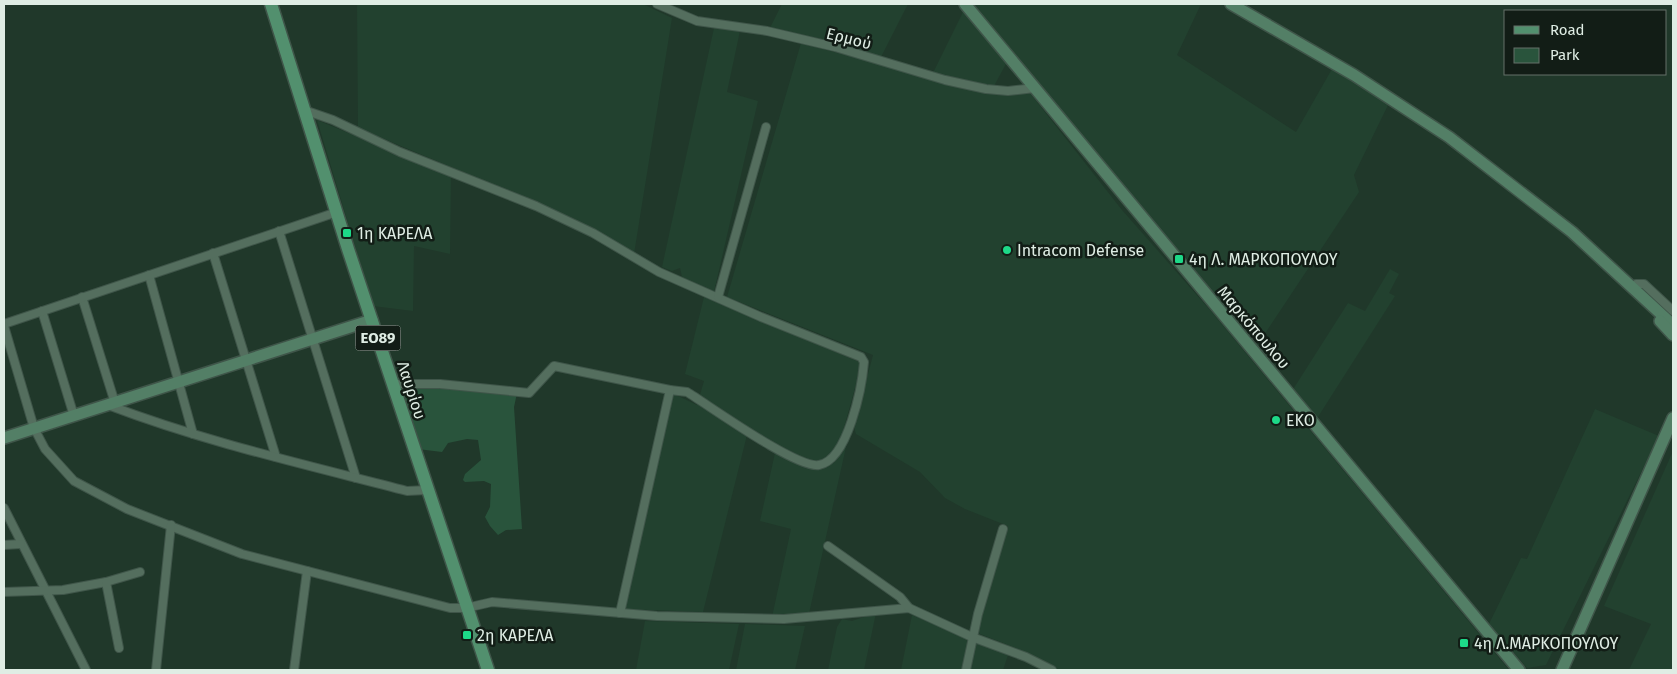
<svg xmlns="http://www.w3.org/2000/svg" width="1677" height="674" viewBox="0 0 1677 674" font-family="'Fira Sans',sans-serif">
	<rect width="100%" height="100%" fill="#20382a"/>
	<g fill="#22412f">
		<path d="M 357,4 L 643,4 L 672,18 L 634,254 L 575,219 L 358,128 Z"/>
		<path d="M 782,4 L 908,4 L 881,57 L 770,28 Z"/>
		<path d="M 969,4 L 1201,4 L 1177,55 L 1296,132 L 1332,69 L 1389,103 L 1354,175 L 1359,192 L 1262,338 L 1249,319 L 1235,316 L 1219,305 Z"/>
		<path d="M 963,12 L 1007,62 L 994,86 L 933,73 Z"/>
		<path d="M 714,28 L 740,31 L 727,92 L 758,101 L 714,292 L 683,281 L 680,268 L 672,271 L 662,267 Z"/>
		<path d="M 801,43 L 982,92 L 1030,93 L 1122,210 L 1210,310 L 1509,670 L 1045,670 L 1047,664 L 1023,651 L 975,632 L 1008,526 L 965,509 L 945,498 L 920,472 L 856,434 L 854,427 L 873,355 L 727,297 Z"/>
		<path d="M 317,120 L 451,175 L 450,254 L 414,246 L 413,311 L 373,306 Z"/>
		<path d="M 1390,269 L 1399,274 L 1389,293 L 1395,296 L 1316,420 L 1292,391 L 1348,303 L 1365,311 Z"/>
		<path d="M 704,297 L 862,363 L 842,435 L 848,438 L 808,618 L 772,617 L 791,529 L 760,521 L 775,453 L 747,435 L 703,612 L 621,609 L 674,394 L 697,405 L 704,381 L 685,374 Z"/>
		<path d="M 1595,409 L 1659,436 L 1546,665 L 1527,668 L 1489,624 L 1521,558 L 1527,559 Z"/>
		<path d="M 1673,451 L 1673,670 L 1629,670 L 1651,624 L 1604,606 Z"/>
		<path d="M 876,613 L 864,670 L 828,670 L 837,627 L 842,619 L 852,621 Z"/>
		<path d="M 912,615 L 1008,655 L 1003,670 L 901,670 Z"/>
		<path d="M 645,621 L 739,624 L 729,670 L 636,670 Z"/>
		<path d="M 745,624 L 805,626 L 795,670 L 736,670 Z"/>
	</g>
	<path fill="#29543c" d="M 412,385 L 517,393 L 514,407 L 522,529 L 506,530 L 498,535 L 490,526 L 485,517 L 490,507 L 491,484 L 484,481 L 465,482 L 463,480 L 465,474 L 481,460 L 478,440 L 467,439 L 448,443 L 442,452 L 418,449 L 398,395 L 403,389 Z"/>
	<g fill="none" stroke-linecap="round" stroke-linejoin="round">
		<defs>
			<g id="street">
				<path d="M 657,4 L 697,21 L 767,31 L 835,47 L 945,80 L 986,89 L 1008,91 L 1035,88"/>
				<path d="M 304,110 L 333,120 L 400,152 L 536,206 L 593,233 L 659,272 L 761,317 L 861,357 L 864,362 C 862,387 848,460 819,465 C 797,469 710,406 687,392 L 670,390"/>
				<path d="M 279,231 L 356,478"/>
				<path d="M 213,253 L 276,457"/>
				<path d="M 149,275 L 193,434"/>
				<path d="M 1632,288 L 1636,284 L 1644,284 L 1673,311"/>
				<path d="M 82,297 L 115,403"/>
				<path d="M 718,297 L 766,127"/>
				<path d="M 42,311 L 74,416"/>
				<path d="M 4,324 L 337,212"/>
				<path d="M 4,326 L 34,428 L 45,449 L 74,481 L 127,509 L 242,554 L 450,608 L 466,608 L 492,602 L 657,616 L 784,619 L 909,608 L 972,637 L 1026,657 L 1052,670"/>
				<path d="M 393,384 L 440,384 L 529,393 L 554,366 L 670,390 L 620,613"/>
				<path d="M 108,405 C 205,442 307,465 407,491 L 427,490"/>
				<path d="M 4,508 L 86,670"/>
				<path d="M 4,545 L 21,544"/>
				<path d="M 828,546 L 900,597 L 909,608"/>
				<path d="M 4,592 L 63,590 L 106,582"/>
				<path d="M 119,648 L 106,582 L 140,572"/>
				<path d="M 156,670 L 171,525"/>
				<path d="M 294,670 L 307,571"/>
				<path d="M 966,670 L 978,614 L 1003,529"/>
			</g>
			<g id="secondary">
				<path d="M 965,4 L 1519,670"/>
				<path d="M 1231,4 L 1354,75 L 1449,137 L 1572,232 L 1673,325"/>
				<path d="M 1660,321 L 1673,335"/>
				<path d="M 4,438 L 372,320"/>
				<path d="M 1562,670 L 1673,418"/>
			</g>
			<path id="primary" d="M 271,4 L 348,249 L 488,670"/>
		</defs>
		<use href="#street" stroke="#3f5549" stroke-width="10"/>
		<use href="#secondary" stroke="#3f5549" stroke-width="14"/>
		<use href="#primary" stroke="#3f5549" stroke-width="15"/>
		<use href="#street" stroke="#546e5e" stroke-width="8"/>
		<use href="#secondary" stroke="#537f66" stroke-width="11"/>
		<use href="#primary" stroke="#52906e" stroke-width="12"/>
	</g>
	<g fill="#1dd988" stroke="#121d16" stroke-width="2">
		<rect x="342" y="228" width="10" height="10" rx="2.5"/>
		<circle cx="1007" cy="250" r="5"/>
		<rect x="1174" y="254" width="10" height="10" rx="2.5"/>
		<circle cx="1276" cy="420" r="5"/>
		<rect x="462" y="630" width="10" height="10" rx="2.5"/>
		<rect x="1459" y="638" width="10" height="10" rx="2.5"/>
	</g>
	<g text-anchor="middle" stroke-width="5" stroke-linejoin="round" paint-order="stroke">
		<rect fill="#121d16" stroke="#a2afa6" stroke-width="1" x="355.5" y="325.5" width="45" height="25" rx="4"/>
		<g font-size="15" font-weight="bold" fill="#dfede4">
			<text x="378" y="343">ΕΟ89</text>
		</g>
		<g font-size="16" fill="#dfede4" stroke="#121d16">
			<text transform="translate(849 38) rotate(14)" y="6">Ερμού</text>
			<text transform="translate(1254 327) rotate(50)" y="6">Μαρκόπουλου</text>
			<text transform="translate(412 390) rotate(72)" y="6">Λαυρίου</text>
		</g>
		<g font-size="16" fill="#dfede4" stroke="#121d16" text-anchor="start">
			<text x="357" y="239">1η ΚΑΡΕΛΑ</text>
			<text x="1017" y="256">Intracom Defense</text>
			<text x="1189" y="265">4η Λ. ΜΑΡΚΟΠΟΥΛΟΥ</text>
			<text x="1286" y="426">EKO</text>
			<text x="477" y="641">2η ΚΑΡΕΛΑ</text>
			<text x="1474" y="649">4η Λ.ΜΑΡΚΟΠΟΥΛΟΥ</text>
		</g>
	</g>
	<rect width="1677" height="674" fill="none" stroke="#dfede4" stroke-width="10"/>
	<rect x="1504" y="10" width="162" height="65" fill="#121d16" stroke="#647068"/>
	<rect x="1514" y="26" width="25" height="8" fill="#52906e" stroke="#647068"/>
	<text x="1550" y="35" font-size="15" fill="#dfede4">Road</text>
	<rect x="1514" y="48" width="25" height="15" fill="#29543c" stroke="#647068"/>
	<text x="1550" y="60" font-size="15" fill="#dfede4">Park</text>
</svg>
